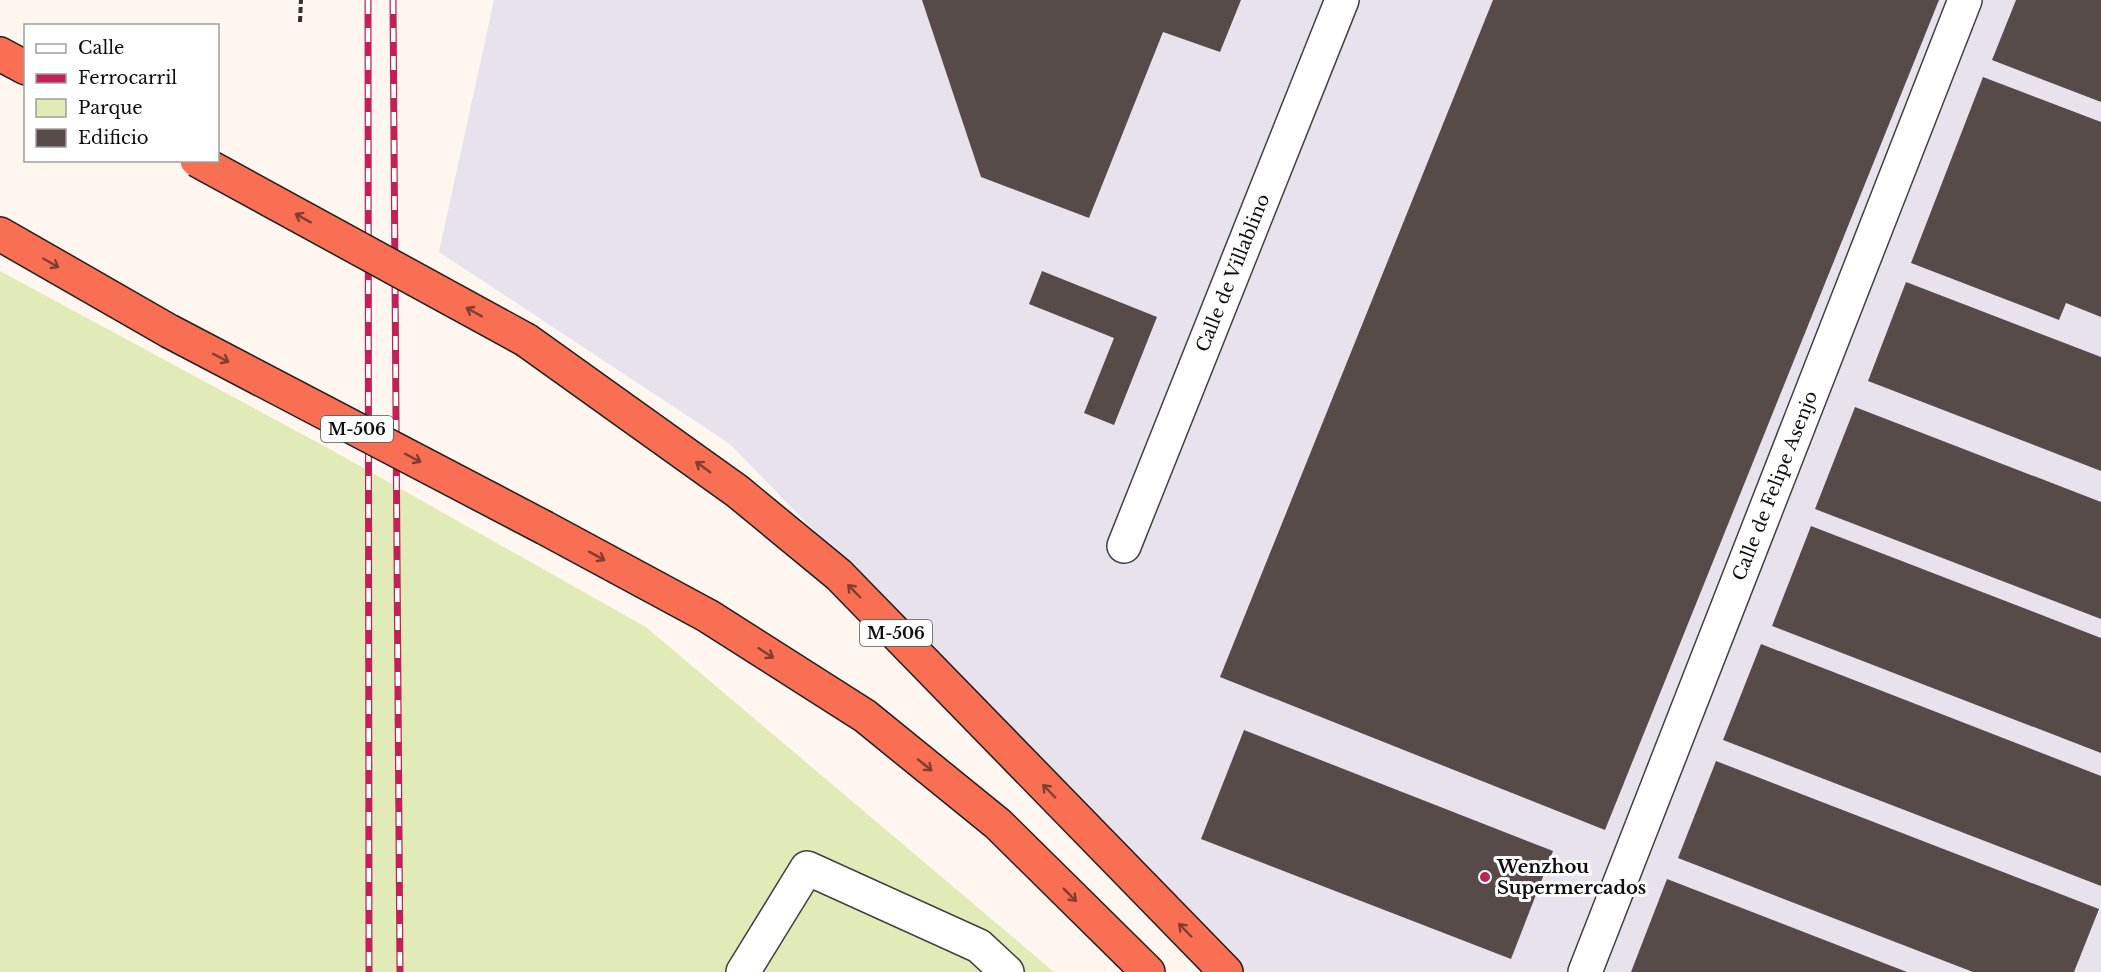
<svg xmlns="http://www.w3.org/2000/svg" width="2101" height="972" viewBox="0 0 2101 972" font-family="'Libre Baskerville',serif">
	<rect width="100%" height="100%" fill="#fff7ef"/>
	<path fill="#e8e2ed" d="M 494,0 L 2101,0 L 2101,972 L 1244,972 L 1165,894 L 730,444 L 439,252 Z"/>
	<path fill="#e1ebb7" d="M 0,271 L 337,453 L 646,627 L 1054,972 L 0,972 Z"/>
	<g fill="#574b4a">
		<path d="M 922,0 L 1241,0 L 1220,52 L 1163,32 L 1089,218 L 981,177 Z"/>
		<path d="M 1493,0 L 1939,0 L 1605,830 L 1220,677 Z"/>
		<path d="M 2016,0 L 2101,0 L 2101,102 L 1992,60 Z"/>
		<path d="M 1983,77 L 2101,122 L 2101,317 L 2066,303 L 2059,320 L 1911,263 Z"/>
		<path d="M 1042,271 L 1157,317 L 1114,425 L 1084,413 L 1114,338 L 1029,304 Z"/>
		<path d="M 1906,282 L 2101,357 L 2101,471 L 1868,381 Z"/>
		<path d="M 1855,407 L 2101,502 L 2101,619 L 1815,509 Z"/>
		<path d="M 1811,526 L 2101,638 L 2101,753 L 1772,626 Z"/>
		<path d="M 1761,644 L 2101,776 L 2101,886 L 1723,740 Z"/>
		<path d="M 1244,730 L 1553,851 L 1511,959 L 1201,839 Z"/>
		<path d="M 1716,761 L 2099,909 L 2074,972 L 1973,972 L 1678,858 Z"/>
		<path d="M 1667,879 L 1907,972 L 1631,972 Z"/>
	</g>
	<g fill="none" stroke-linecap="round" stroke-linejoin="round">
		<defs>
			<g id="minor">
				<path id="s1" d="M 1124,546 L 1342,0"/>
				<path d="M 743,972 L 807,868 L 979,946 L 1007,972"/>
				<path id="s2" d="M 1585,972 L 1965,0"/>
			</g>
			<g id="motorway">
				<path d="M 0,54 L 26,68"/>
				<path d="M 0,234 L 169,331"/>
				<path d="M 526,340 L 737,491 L 839,575 L 1226,972"/>
				<path d="M 545,528 L 708,616 L 865,716 L 998,824 L 1148,972"/>
			</g>
		</defs>
		<use href="#minor" stroke="#414141" stroke-width="36"/>
		<use href="#motorway" stroke="#1f1f1f" stroke-width="36"/>
		<path stroke="#303030" stroke-width="4" stroke-dasharray="6 3" stroke-linecap="butt" d="M 300,22 L 301,0"/>
		<use href="#minor" stroke="#fff" stroke-width="33"/>
		<use href="#motorway" stroke="#f86f53" stroke-width="33"/>
		<defs>
			<g id="rail">
				<path d="M 368,0 L 369,972"/>
				<path d="M 393,0 L 400,972"/>
			</g>
		</defs>
		<use href="#rail" stroke="#c22158" stroke-width="7"/>
		<use href="#rail" stroke="#fff" stroke-width="4.5" stroke-dasharray="14" stroke-linecap="butt"/>
		<defs>
			<g id="motorway-bridge">
				<path d="M 197,160 L 526,340"/>
				<path d="M 169,331 L 545,528"/>
			</g>
		</defs>
		<use href="#motorway-bridge" stroke="#1f1f1f" stroke-width="36" stroke-linecap="butt"/>
		<use href="#motorway-bridge" stroke="#f86f53" stroke-width="33"/>
	</g>
	<defs><path id="oneway-shaft" d="M-6 0H5M1.5-3L5.5 0L1.5 3" fill="none" stroke-width="1.6" stroke-linecap="round" stroke-linejoin="round" transform="scale(1.5)"/></defs>
	<g stroke="#833e30">
		<use href="#oneway-shaft" transform="translate(303 218) rotate(-151)"/>
		<use href="#oneway-shaft" transform="translate(51 263) rotate(30)"/>
		<use href="#oneway-shaft" transform="translate(474 312) rotate(-151)"/>
		<use href="#oneway-shaft" transform="translate(221 358) rotate(28)"/>
		<use href="#oneway-shaft" transform="translate(413 458) rotate(28)"/>
		<use href="#oneway-shaft" transform="translate(703 467) rotate(-144)"/>
		<use href="#oneway-shaft" transform="translate(597 556) rotate(29)"/>
		<use href="#oneway-shaft" transform="translate(854 591) rotate(-134)"/>
		<use href="#oneway-shaft" transform="translate(766 653) rotate(33)"/>
		<use href="#oneway-shaft" transform="translate(925 765) rotate(39)"/>
		<use href="#oneway-shaft" transform="translate(1049 791) rotate(-134)"/>
		<use href="#oneway-shaft" transform="translate(1070 895) rotate(45)"/>
		<use href="#oneway-shaft" transform="translate(1185 930) rotate(-134)"/>
	</g>
	<circle fill="#c22158" stroke="#fff" stroke-width="2" cx="1485" cy="877" r="6"/>
	<g text-anchor="middle" stroke-width="6" stroke-linejoin="round" paint-order="stroke">
		<g fill="#fff" stroke="#565656" stroke-width="1.5">
			<rect x="321" y="416" width="72" height="26" rx="4.5"/>
			<rect x="860" y="620" width="72" height="26" rx="4.5"/>
		</g>
		<g font-size="16" font-weight="bold" fill="#0e0e0e">
			<text x="357" y="435">M-506</text>
			<text x="896" y="639">M-506</text>
		</g>
		<g font-size="18" fill="#0e0e0e" stroke="#fff">
			<text dy="6" stroke="none"><textPath href="#s1" startOffset="294">Calle de Villablino</textPath></text>
			<text dy="6" stroke="none"><textPath href="#s2" startOffset="522">Calle de Felipe Asenjo</textPath></text>
		</g>
		<g font-size="18" font-weight="bold" fill="#0e0e0e" stroke="#fff" text-anchor="start">
			<text x="1497" y="873">Wenzhou<tspan x="1497" dy="21">Supermercados</tspan></text>
		</g>
	</g>
	<rect x="24" y="24" width="195" height="138" fill="#ffffff" stroke="#9f9f9f" stroke-width="1.5"/>
	<rect x="36" y="44" width="30" height="9" fill="#ffffff" stroke="#9f9f9f" stroke-width="1.5"/>
	<text x="78" y="54" font-size="18" fill="#0e0e0e">Calle</text>
	<rect x="36" y="74" width="30" height="9" fill="#c22158" stroke="#9f9f9f" stroke-width="1.5"/>
	<text x="78" y="84" font-size="18" fill="#0e0e0e">Ferrocarril</text>
	<rect x="36" y="99" width="30" height="18" fill="#e1ebb7" stroke="#9f9f9f" stroke-width="1.5"/>
	<text x="78" y="114" font-size="18" fill="#0e0e0e">Parque</text>
	<rect x="36" y="129" width="30" height="18" fill="#574b4a" stroke="#9f9f9f" stroke-width="1.5"/>
	<text x="78" y="144" font-size="18" fill="#0e0e0e">Edificio</text>
</svg>
